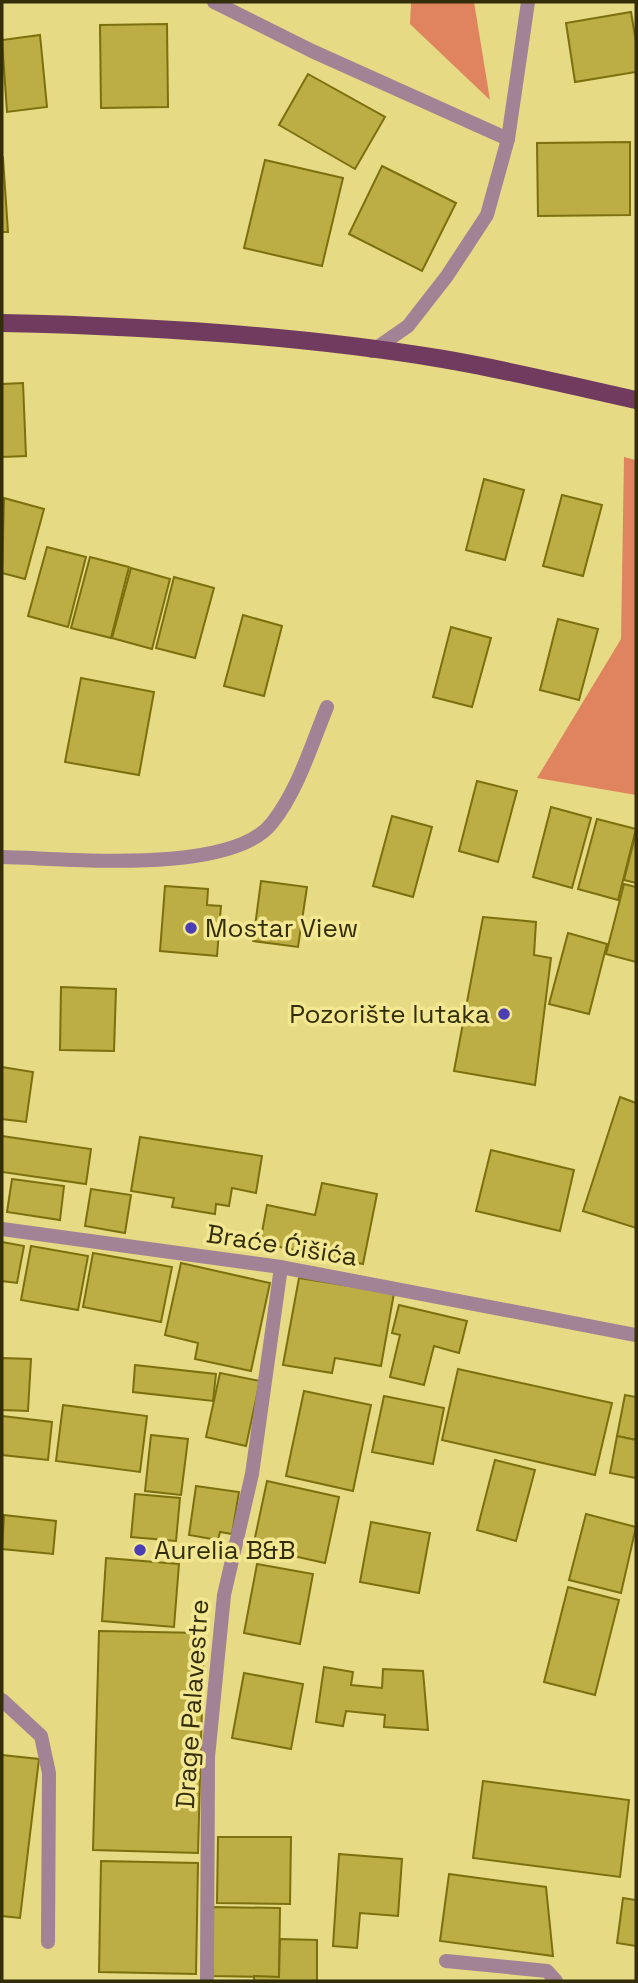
<svg xmlns="http://www.w3.org/2000/svg" width="638" height="1983" viewBox="0 0 638 1983" font-family="'Space Grotesk',sans-serif">
	<rect width="100%" height="100%" fill="#e6da84"/>
	<g fill="#e08460">
		<path d="M 411,2 L 474,2 L 490,100 L 410,24 Z"/>
		<path d="M 624,457 L 636,460 L 636,795 L 537,778 L 621,639 Z"/>
	</g>
	<g fill="#bcad45" stroke="#7b6f0e" stroke-width="2">
		<path d="M 631,12 L 636,42 L 636,72 L 575,82 L 566,23 Z"/>
		<path d="M 167,24 L 168,107 L 101,108 L 100,25 Z"/>
		<path d="M 40,35 L 47,107 L 7,112 L 2,40 Z"/>
		<path d="M 308,74 L 385,117 L 355,169 L 279,125 Z"/>
		<path d="M 630,142 L 630,215 L 538,216 L 537,143 Z"/>
		<path d="M 3,158 L 8,232 L 2,232 L 2,159 Z"/>
		<path d="M 265,160 L 343,178 L 322,266 L 244,248 Z"/>
		<path d="M 382,166 L 456,203 L 422,271 L 349,234 Z"/>
		<path d="M 23,383 L 26,456 L 2,457 L 2,384 Z"/>
		<path d="M 484,479 L 524,490 L 505,560 L 466,550 Z"/>
		<path d="M 562,495 L 602,505 L 583,576 L 543,566 Z"/>
		<path d="M 4,498 L 44,509 L 25,579 L 2,573 Z"/>
		<path d="M 47,547 L 86,557 L 68,627 L 28,616 Z"/>
		<path d="M 90,557 L 129,567 L 111,638 L 71,628 Z"/>
		<path d="M 131,568 L 170,579 L 152,649 L 112,638 Z"/>
		<path d="M 174,577 L 214,588 L 195,658 L 156,648 Z"/>
		<path d="M 243,615 L 282,626 L 264,696 L 224,686 Z"/>
		<path d="M 558,619 L 598,629 L 579,700 L 540,690 Z"/>
		<path d="M 451,627 L 491,638 L 472,707 L 433,697 Z"/>
		<path d="M 81,678 L 154,692 L 139,775 L 65,762 Z"/>
		<path d="M 477,781 L 517,791 L 498,862 L 459,851 Z"/>
		<path d="M 551,807 L 591,818 L 572,888 L 533,877 Z"/>
		<path d="M 392,816 L 432,827 L 413,897 L 373,886 Z"/>
		<path d="M 597,819 L 636,829 L 618,900 L 578,889 Z"/>
		<path d="M 636,832 L 636,883 L 624,880 Z"/>
		<path d="M 261,881 L 307,887 L 298,947 L 253,941 Z"/>
		<path d="M 624,884 L 636,887 L 636,962 L 606,954 Z"/>
		<path d="M 165,886 L 208,889 L 207,905 L 221,906 L 217,956 L 160,951 Z"/>
		<path d="M 483,917 L 536,922 L 534,955 L 551,958 L 535,1085 L 454,1071 Z"/>
		<path d="M 568,933 L 607,944 L 589,1014 L 549,1004 Z"/>
		<path d="M 61,987 L 116,989 L 114,1051 L 60,1050 Z"/>
		<path d="M 2,1067 L 33,1072 L 26,1122 L 2,1119 Z"/>
		<path d="M 620,1097 L 636,1103 L 636,1228 L 583,1211 Z"/>
		<path d="M 2,1136 L 91,1149 L 86,1184 L 2,1172 Z"/>
		<path d="M 140,1137 L 262,1156 L 256,1193 L 232,1188 L 229,1206 L 216,1204 L 215,1214 L 172,1207 L 174,1198 L 131,1191 Z"/>
		<path d="M 491,1150 L 574,1170 L 560,1231 L 476,1211 Z"/>
		<path d="M 12,1179 L 64,1186 L 60,1220 L 7,1212 Z"/>
		<path d="M 322,1183 L 377,1194 L 363,1264 L 260,1243 L 267,1205 L 315,1215 Z"/>
		<path d="M 91,1189 L 131,1195 L 125,1233 L 85,1226 Z"/>
		<path d="M 2,1242 L 24,1246 L 17,1283 L 2,1281 Z"/>
		<path d="M 31,1246 L 88,1256 L 78,1310 L 21,1300 Z"/>
		<path d="M 93,1253 L 172,1267 L 161,1322 L 83,1307 Z"/>
		<path d="M 181,1263 L 270,1283 L 251,1371 L 195,1359 L 198,1343 L 165,1335 Z"/>
		<path d="M 299,1278 L 394,1293 L 381,1366 L 335,1358 L 332,1373 L 283,1365 Z"/>
		<path d="M 399,1305 L 467,1321 L 459,1353 L 434,1346 L 424,1385 L 390,1377 L 400,1335 L 392,1333 Z"/>
		<path d="M 2,1358 L 31,1359 L 28,1411 L 2,1410 Z"/>
		<path d="M 135,1365 L 216,1374 L 213,1401 L 133,1392 Z"/>
		<path d="M 458,1369 L 612,1403 L 595,1475 L 442,1440 Z"/>
		<path d="M 220,1373 L 260,1381 L 246,1446 L 206,1437 Z"/>
		<path d="M 304,1391 L 371,1405 L 353,1491 L 286,1476 Z"/>
		<path d="M 625,1395 L 636,1397 L 636,1440 L 617,1436 Z"/>
		<path d="M 384,1396 L 444,1408 L 433,1464 L 372,1452 Z"/>
		<path d="M 63,1405 L 147,1416 L 140,1472 L 56,1461 Z"/>
		<path d="M 2,1416 L 52,1422 L 48,1460 L 2,1455 Z"/>
		<path d="M 151,1435 L 188,1439 L 181,1495 L 145,1491 Z"/>
		<path d="M 617,1436 L 636,1440 L 636,1478 L 610,1473 Z"/>
		<path d="M 495,1460 L 535,1470 L 516,1541 L 477,1530 Z"/>
		<path d="M 267,1481 L 339,1497 L 325,1563 L 253,1547 Z"/>
		<path d="M 196,1486 L 239,1492 L 232,1534 L 220,1532 L 218,1540 L 189,1535 Z"/>
		<path d="M 135,1494 L 180,1498 L 176,1541 L 131,1537 Z"/>
		<path d="M 586,1514 L 636,1527 L 621,1593 L 569,1580 Z"/>
		<path d="M 4,1515 L 56,1521 L 53,1554 L 2,1549 Z"/>
		<path d="M 371,1522 L 430,1533 L 419,1593 L 360,1582 Z"/>
		<path d="M 106,1558 L 179,1564 L 174,1627 L 102,1621 Z"/>
		<path d="M 257,1564 L 313,1574 L 300,1644 L 244,1633 Z"/>
		<path d="M 568,1587 L 619,1600 L 595,1695 L 544,1682 Z"/>
		<path d="M 99,1631 L 204,1633 L 198,1853 L 93,1850 Z"/>
		<path d="M 324,1667 L 353,1672 L 351,1685 L 382,1688 L 383,1669 L 423,1671 L 428,1730 L 384,1727 L 385,1715 L 346,1711 L 343,1726 L 316,1722 Z"/>
		<path d="M 244,1673 L 303,1684 L 291,1749 L 232,1738 Z"/>
		<path d="M 2,1755 L 39,1759 L 20,1918 L 2,1916 Z"/>
		<path d="M 483,1781 L 629,1800 L 620,1877 L 473,1858 Z"/>
		<path d="M 218,1837 L 291,1837 L 290,1904 L 217,1903 Z"/>
		<path d="M 339,1854 L 402,1859 L 398,1916 L 360,1913 L 357,1948 L 333,1946 Z"/>
		<path d="M 101,1861 L 198,1863 L 196,1974 L 99,1972 Z"/>
		<path d="M 449,1874 L 546,1887 L 553,1956 L 440,1941 Z"/>
		<path d="M 623,1898 L 636,1900 L 636,1946 L 617,1943 Z"/>
		<path d="M 211,1907 L 280,1908 L 279,1977 L 211,1976 Z"/>
		<path d="M 280,1939 L 317,1940 L 317,1981 L 254,1981 L 254,1976 L 279,1977 Z"/>
	</g>
	<g fill="none" stroke-linecap="round" stroke-linejoin="round">
		<path stroke="#a28295" stroke-width="14" d="M 2,1700 L 41,1736 L 49,1773 L 48,1942"/>
		<g stroke="#a28295" stroke-width="14">
			<path d="M 214,2 L 312,51 L 508,139"/>
			<path d="M 372,351 L 408,326 L 447,276 L 487,215 L 508,139 L 528,2"/>
			<path d="M 2,857 C 65,858 231,876 272,823 C 298,790 311,746 327,707"/>
			<path d="M 2,1229 L 281,1267 L 636,1335"/>
			<path d="M 446,1961 L 547,1971 L 556,1981"/>
			<path d="M 207,1981 L 208,1757 L 224,1595 L 252,1474 L 281,1267"/>
		</g>
		<path stroke="#713a5f" stroke-width="18" d="M 2,323 C 148,326 298,335 443,359 C 508,370 572,386 636,400"/>
	</g>
	<g fill="#4c3fb6" stroke="#f3e791" stroke-width="2.5">
		<circle cx="191" cy="928" r="7"/>
		<circle cx="504" cy="1014" r="7"/>
		<circle cx="140" cy="1550" r="7"/>
	</g>
	<g text-anchor="middle" stroke-width="7" stroke-linejoin="round" paint-order="stroke">
		<g font-size="26" fill="#332e09" stroke="#f3e791" text-anchor="start">
			<text x="205" y="937">Mostar View</text>
			<text x="490" y="1023" text-anchor="end">Pozorište lutaka</text>
			<text x="154" y="1559">Aurelia B&amp;B</text>
		</g>
		<g font-size="26" fill="#332e09" stroke="#f3e791">
			<text transform="translate(282 1245) rotate(9)" y="9">Braće Ćišića</text>
			<text transform="translate(192 1704) rotate(-86)" y="9">Drage Palavestre</text>
		</g>
	</g>
	<rect width="638" height="1983" fill="none" stroke="#332e09" stroke-width="7"/>
</svg>
